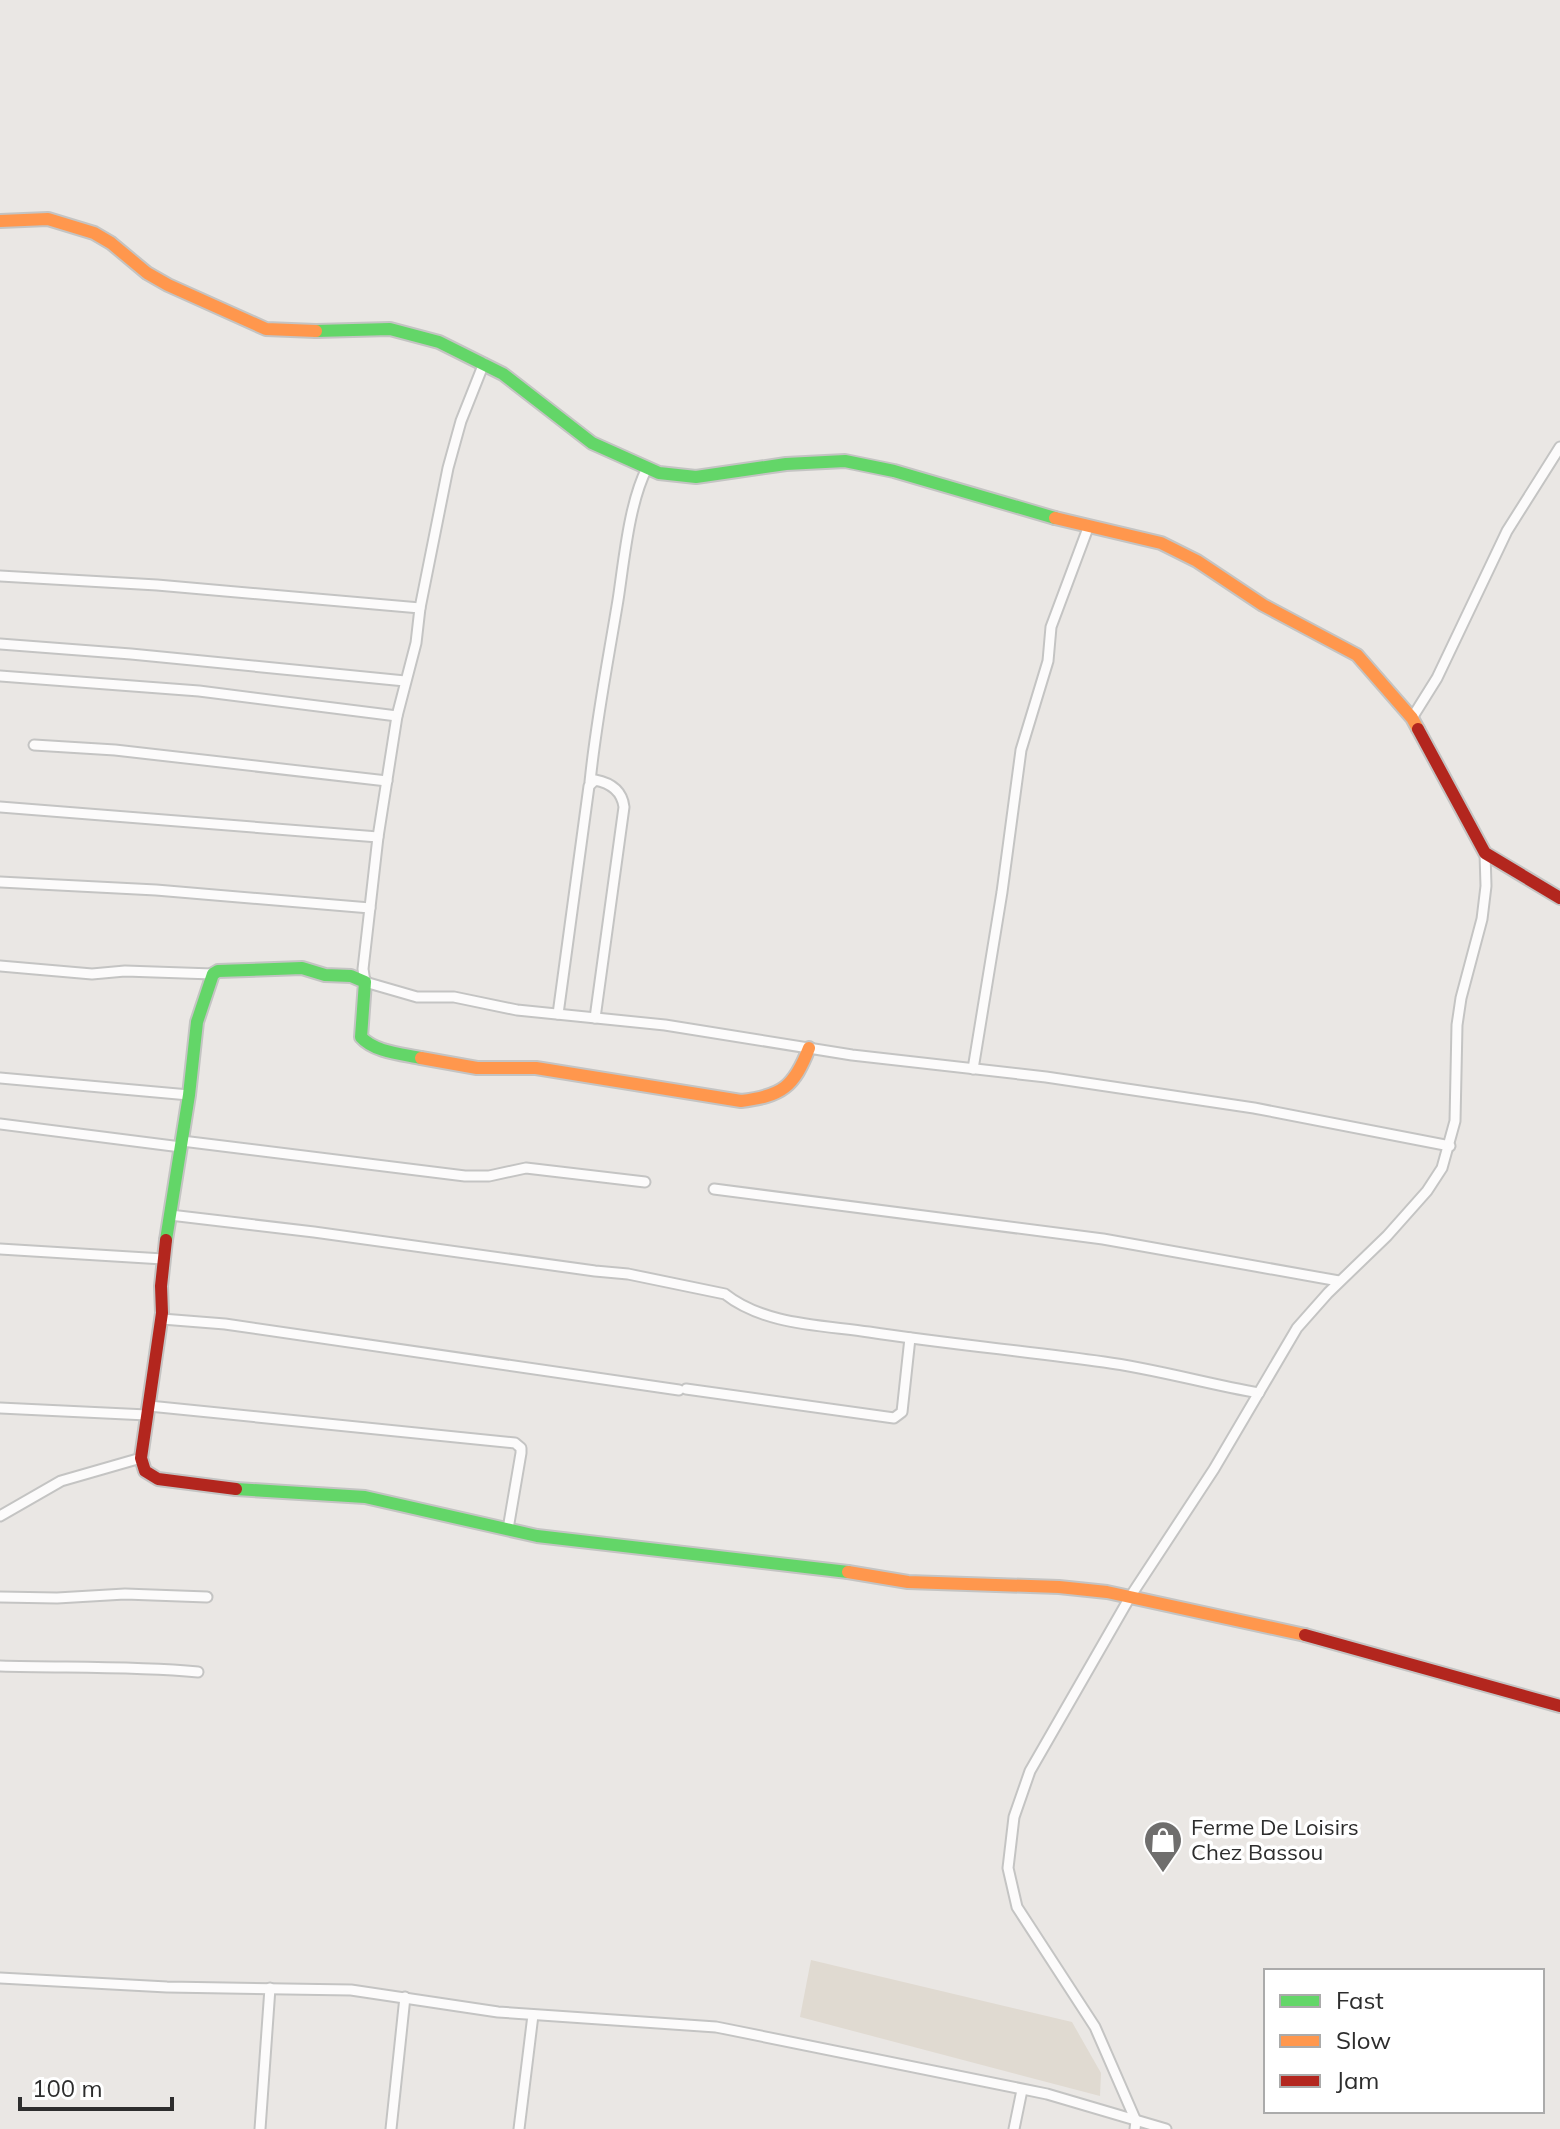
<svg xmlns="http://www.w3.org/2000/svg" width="1560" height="2129" viewBox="0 0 1560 2129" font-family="Mulish,sans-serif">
	<rect width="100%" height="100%" fill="#eae7e4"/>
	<path fill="#e0dad1" d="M 811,1960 L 1072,2022 L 1101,2073 L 1100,2096 L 800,2017 Z"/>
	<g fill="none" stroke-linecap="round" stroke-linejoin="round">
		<defs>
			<g id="street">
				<path d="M 484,363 L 461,421 L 448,468 L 420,608 L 416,643 L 397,716 L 378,837 L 363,969 L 365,982 L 417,997 L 454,997 L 517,1010 L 665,1025 L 852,1055 L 1046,1077 L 1254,1108 L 1450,1146"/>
				<path d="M 0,576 L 157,585 L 420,608"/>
				<path d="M 0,644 L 131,654 L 405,681"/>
				<path d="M 0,676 L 199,691 L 397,716"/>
				<path d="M 1412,718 L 1437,678 L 1507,531 L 1560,447"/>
				<path d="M 34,745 L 115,750 L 387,781"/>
				<path d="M 590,782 C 596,721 608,661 618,600 C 624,561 629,503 647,468"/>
				<path d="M 0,807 L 378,837"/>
				<path d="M 0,882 L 156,890 L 370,908"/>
				<path d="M 0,966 L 92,974 L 125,971 L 213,974"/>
				<path d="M 558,1014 L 589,786 L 595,780 C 611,783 622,791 624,807 L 595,1018"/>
				<path d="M 973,1069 L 1002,892 L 1021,750 L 1048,661 L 1051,627 L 1088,528"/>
				<path d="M 0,1078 L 189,1095"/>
				<path d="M 0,1124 L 181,1147"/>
				<path d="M 182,1141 L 465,1176 L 489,1176 L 526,1168 L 645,1182"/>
				<path d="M 714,1189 L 1103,1239 L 1339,1281"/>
				<path d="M 170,1215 L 314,1232 L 595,1271 L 628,1274 L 725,1294 C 764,1325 822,1325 869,1332 C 947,1344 1026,1351 1104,1362 C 1156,1369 1207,1384 1259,1393"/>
				<path d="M 0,1249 L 163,1259"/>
				<path d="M 162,1319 L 225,1324 L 679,1390"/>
				<path d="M 686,1389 L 894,1418 L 902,1412 L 910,1338"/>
				<path d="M 149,1406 L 515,1443 L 521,1448 L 521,1453 L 508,1529"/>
				<path d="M 0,1408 L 147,1415"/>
				<path d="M 0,1516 L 61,1481 L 141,1458"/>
				<path d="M 0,1597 L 57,1598 L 125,1594 L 207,1597"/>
				<path d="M 0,1666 C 66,1668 132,1666 198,1672"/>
				<path d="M 0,1978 L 167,1987 L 351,1990 L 498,2012 L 716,2027 L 1047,2094 L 1166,2129"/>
				<path d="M 260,2129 L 270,1988"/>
				<path d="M 391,2129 L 405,1997"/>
				<path d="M 519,2129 L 533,2015"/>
				<path d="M 1014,2129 L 1022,2090"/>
				<path d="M 1135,2129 L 1136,2121 L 1095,2027 L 1017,1907 L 1008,1868 L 1014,1817 L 1030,1771 L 1130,1597 L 1214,1469 L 1297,1328 L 1328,1293 L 1387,1236 L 1427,1191 L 1442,1168 L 1455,1121 L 1457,1025 L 1461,998 L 1482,919 L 1486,886 L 1485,853"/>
			</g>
			<g id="fast">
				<path d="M 316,331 L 390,329 L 439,342 L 503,374 L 592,443 L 659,473 L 696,477 L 786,464 L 845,461 L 894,471 L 1055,518"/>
				<path d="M 166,1240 L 189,1095 L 197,1022 L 213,974 L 218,971 L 302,968 L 325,975 L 351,976 L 365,982 L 361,1037 C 374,1052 402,1054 421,1058"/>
				<path d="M 236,1489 L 365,1497 L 537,1536 L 848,1572"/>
			</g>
			<g id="slow">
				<path d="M 0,221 L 48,219 L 94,233 L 111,243 L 147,273 L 168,285 L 266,329 L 316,331"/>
				<path d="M 1055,518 L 1161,543 L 1197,561 L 1263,605 L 1357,655 L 1412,718 L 1418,729"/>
				<path d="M 421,1058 L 477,1068 L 536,1068 L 741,1101 C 782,1096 794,1087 809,1048"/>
				<path d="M 848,1572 L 908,1582 L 1059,1587 L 1107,1592 L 1305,1635"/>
			</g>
			<g id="jam">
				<path d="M 1418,729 L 1485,853 L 1560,898"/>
				<path d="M 166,1240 L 161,1286 L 162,1313 L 141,1458 L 145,1471 L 158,1479 L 236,1489"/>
				<path d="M 1305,1635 L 1560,1706"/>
			</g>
		</defs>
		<use href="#street" stroke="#c4c4c3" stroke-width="13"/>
		<use href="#fast" stroke="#c4c4c3" stroke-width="16"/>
		<use href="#slow" stroke="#c4c4c3" stroke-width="16"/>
		<use href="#jam" stroke="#c4c4c3" stroke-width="16"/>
		<use href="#street" stroke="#fcfbfb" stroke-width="9"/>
		<use href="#fast" stroke="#63d668" stroke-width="12"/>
		<use href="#slow" stroke="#ff974d" stroke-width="12"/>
		<use href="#jam" stroke="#b3261e" stroke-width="12"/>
	</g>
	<defs>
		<symbol id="shop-pin" viewBox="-11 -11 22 30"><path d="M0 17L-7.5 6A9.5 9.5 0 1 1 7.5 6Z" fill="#6f6e6d" stroke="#fff"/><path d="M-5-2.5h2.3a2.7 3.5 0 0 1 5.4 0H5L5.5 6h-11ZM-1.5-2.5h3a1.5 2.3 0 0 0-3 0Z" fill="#fff"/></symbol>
	</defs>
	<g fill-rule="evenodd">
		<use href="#shop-pin" x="1141" y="1818" width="44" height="60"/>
	</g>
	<g text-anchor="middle" stroke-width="7" stroke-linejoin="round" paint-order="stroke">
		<g font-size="22" fill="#2d2d2d" stroke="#fff" text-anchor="start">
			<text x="1191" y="1835">Ferme De Loisirs<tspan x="1191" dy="25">Chez Bassou</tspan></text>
		</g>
	</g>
	<rect x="1264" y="1969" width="280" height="144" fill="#ffffff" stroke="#ababab" stroke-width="2"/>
	<rect x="1280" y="1995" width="40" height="12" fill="#63d668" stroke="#ababab" stroke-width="2"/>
	<text x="1336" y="2009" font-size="24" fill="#2d2d2d">Fast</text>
	<rect x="1280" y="2035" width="40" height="12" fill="#ff974d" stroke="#ababab" stroke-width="2"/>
	<text x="1336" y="2049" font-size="24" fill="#2d2d2d">Slow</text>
	<rect x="1280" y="2075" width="40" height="12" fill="#b3261e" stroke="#ababab" stroke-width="2"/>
	<text x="1336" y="2089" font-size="24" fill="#2d2d2d">Jam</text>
	<path d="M20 2097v12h152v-12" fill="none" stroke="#2d2d2d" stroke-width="4"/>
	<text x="32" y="2097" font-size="24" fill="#2d2d2d" stroke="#ffffff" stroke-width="6" paint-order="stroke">100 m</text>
</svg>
